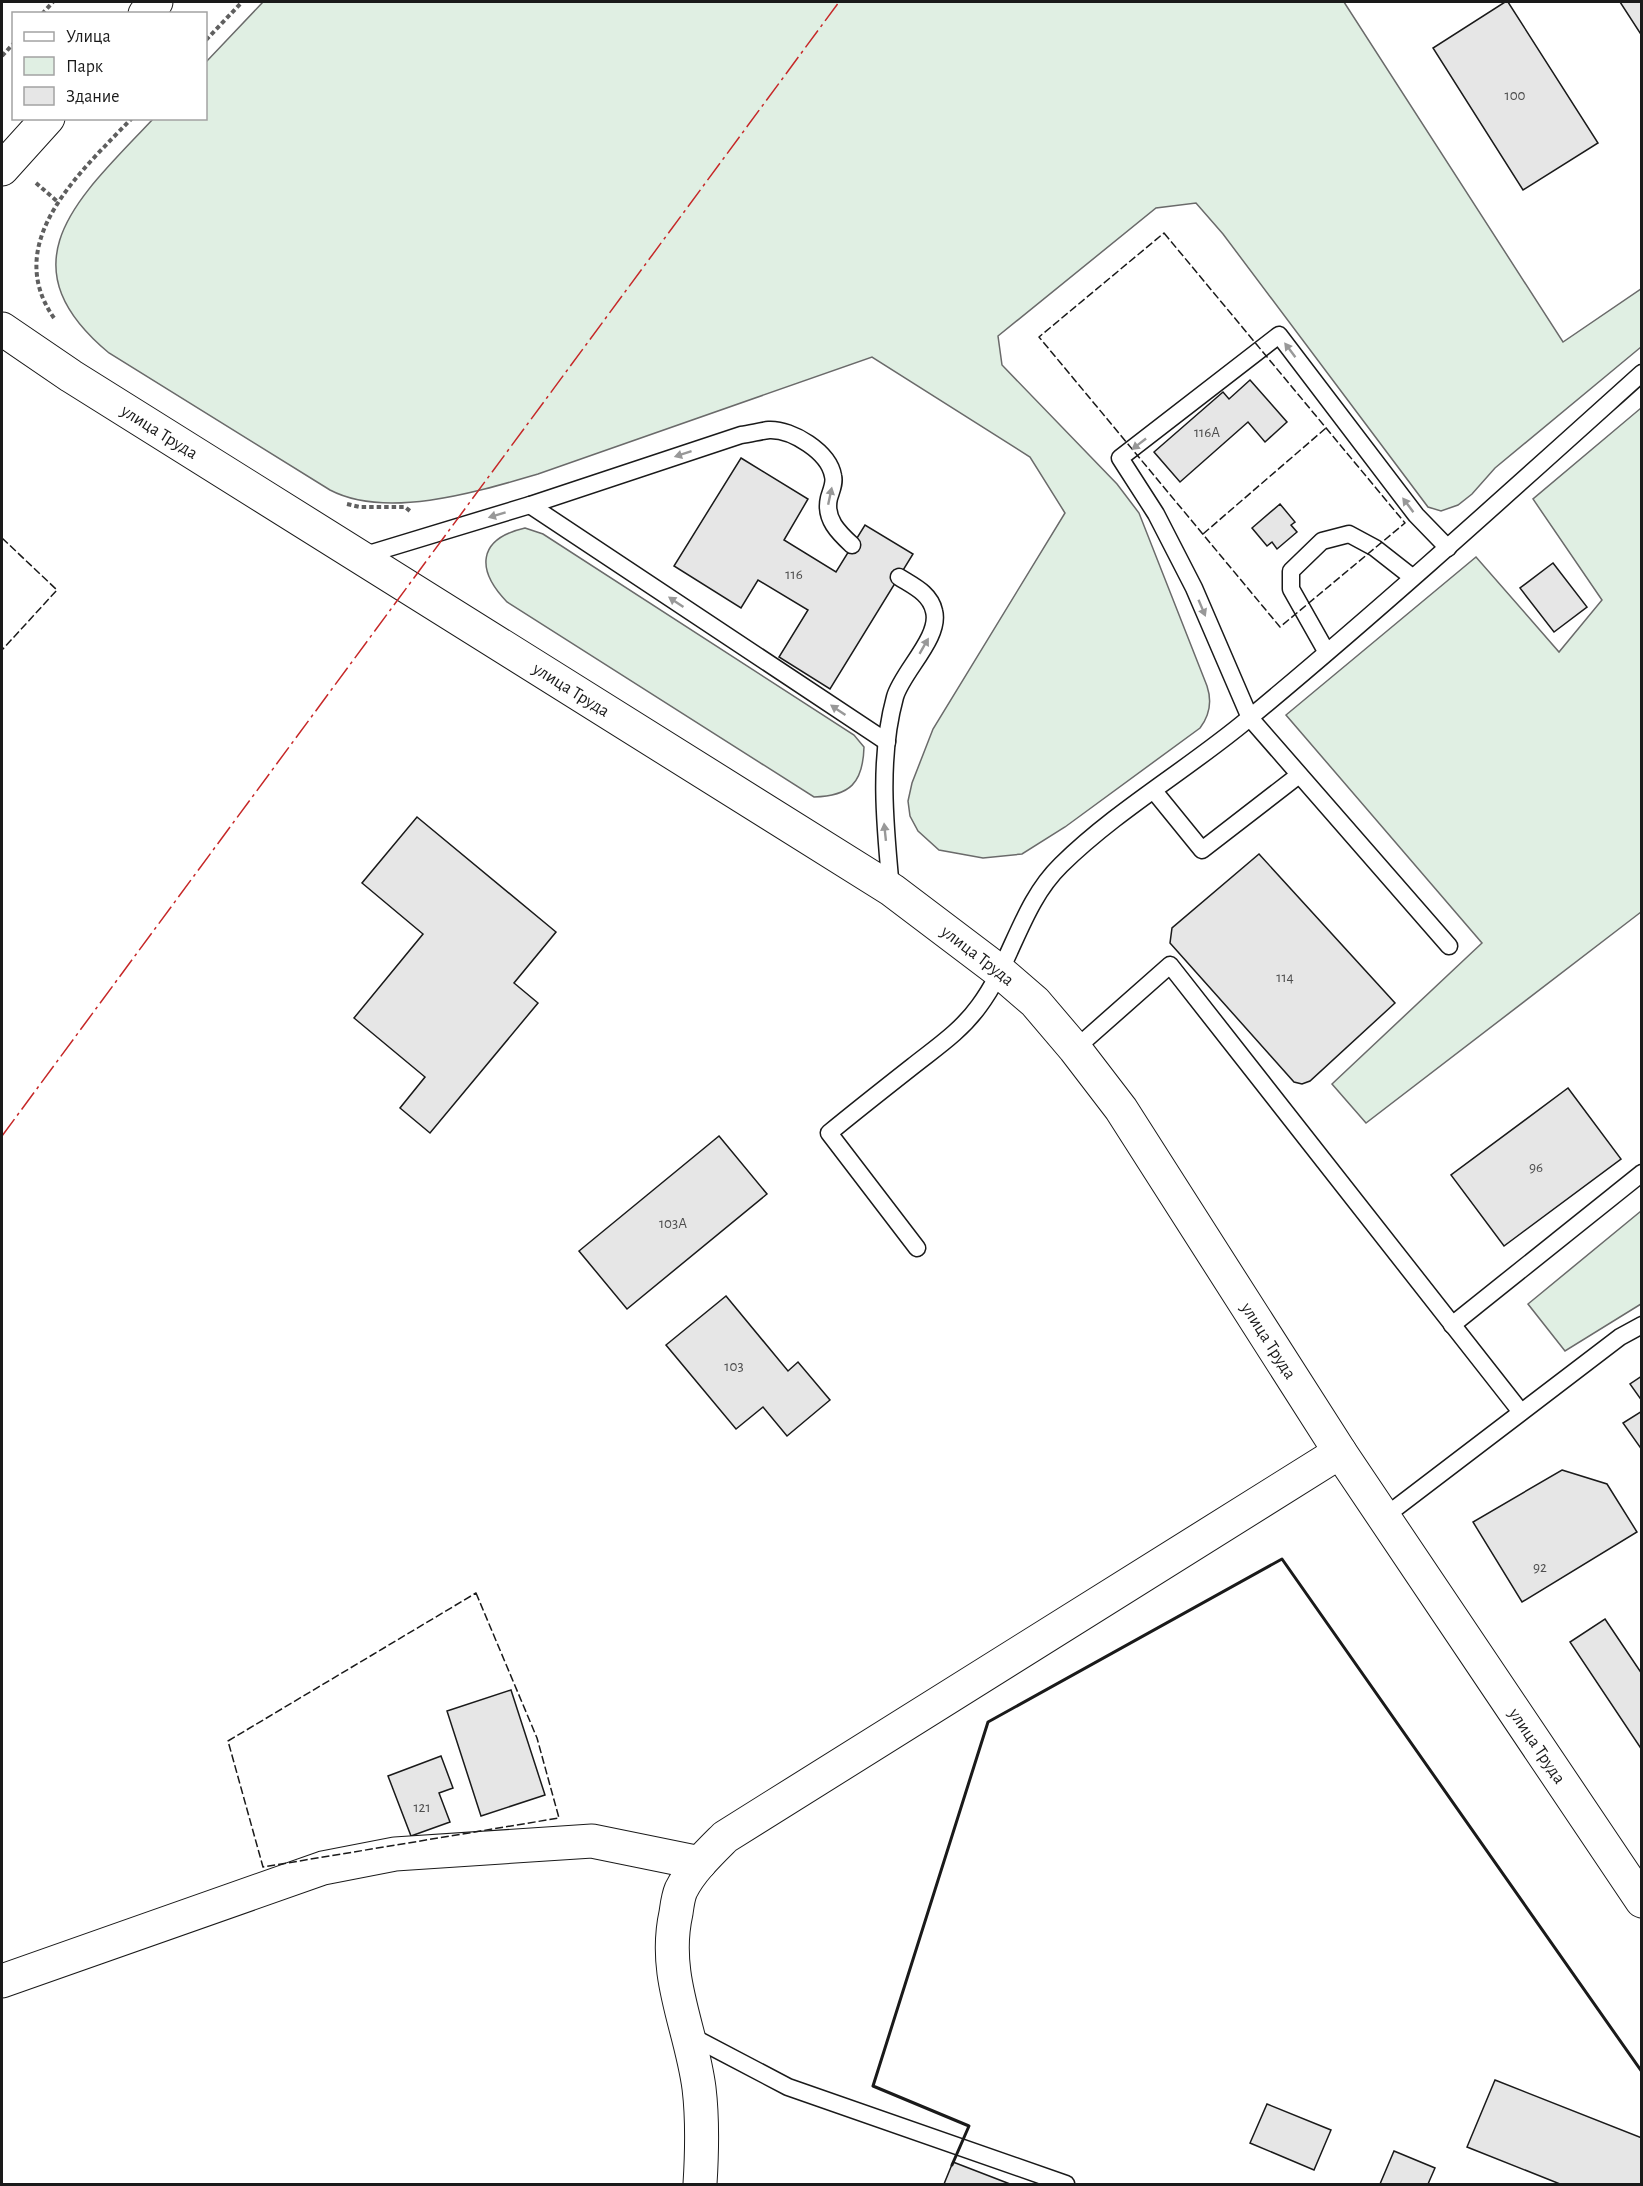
<svg xmlns="http://www.w3.org/2000/svg" width="1643" height="2186" viewBox="0 0 1643 2186" font-family="'Alegreya Sans',sans-serif">
	<rect width="100%" height="100%" fill="#fff"/>
	<g fill="#e0efe3" stroke="#6a6a6a" stroke-width="1.5">
		<path d="M 263,2 L 1344,2 L 1563,342 L 1641,289 L 1641,347 L 1495,468 L 1472,494 L 1458,505 L 1441,511 L 1428,507 L 1223,234 L 1196,203 L 1156,208 L 998,336 L 1002,365 L 1117,484 L 1139,513 L 1207,686 C 1212,701 1210,715 1200,728 L 1065,827 L 1022,854 L 983,858 L 939,850 L 918,831 L 910,816 L 908,801 L 912,783 L 933,729 L 1065,513 L 1030,457 L 872,357 L 538,474 C 480,491 387,520 330,490 L 109,353 C 0,262 81,196 153,119 L 206,118 L 206,62 Z"/>
		<path d="M 1641,408 L 1641,912 L 1366,1123 L 1332,1084 L 1482,943 L 1286,715 L 1476,557 L 1559,652 L 1602,600 L 1533,499 Z"/>
		<path d="M 525,528 L 543,534 L 854,735 L 864,747 C 863,783 850,796 814,797 L 507,602 C 476,570 477,539 525,528 Z"/>
		<path d="M 1641,1211 L 1641,1304 L 1565,1351 L 1528,1304 Z"/>
	</g>
	<g fill="#e6e6e6" stroke="#1a1a1a" stroke-width="1.5">
		<path d="M 1505,2 L 1508,2 L 1598,143 L 1523,190 L 1433,48 Z"/>
		<path d="M 1620,2 L 1642,2 L 1642,36 Z"/>
		<path d="M 1250,380 L 1287,422 L 1265,442 L 1248,422 L 1180,482 L 1154,452 L 1223,392 L 1229,399 Z"/>
		<path d="M 741,458 L 808,499 L 784,540 L 836,572 L 865,525 L 913,554 L 830,689 L 779,657 L 808,610 L 758,580 L 741,608 L 674,566 Z"/>
		<path d="M 1280,504 L 1295,522 L 1291,525 L 1297,532 L 1277,549 L 1272,542 L 1267,546 L 1252,528 Z"/>
		<path d="M 1553,563 L 1587,607 L 1554,632 L 1520,588 Z"/>
		<path d="M 417,817 L 556,932 L 514,983 L 538,1003 L 430,1133 L 400,1108 L 425,1077 L 354,1018 L 423,934 L 362,883 Z"/>
		<path d="M 1259,854 L 1395,1003 L 1310,1081 L 1302,1084 L 1294,1082 L 1170,943 L 1172,928 Z"/>
		<path d="M 1568,1088 L 1621,1159 L 1504,1246 L 1451,1175 Z"/>
		<path d="M 719,1136 L 767,1194 L 627,1309 L 579,1251 Z"/>
		<path d="M 726,1296 L 788,1371 L 798,1362 L 830,1400 L 787,1436 L 763,1407 L 736,1429 L 666,1345 Z"/>
		<path d="M 1642,1376 L 1642,1401 L 1630,1384 Z"/>
		<path d="M 1642,1411 L 1642,1450 L 1623,1423 Z"/>
		<path d="M 1562,1470 L 1607,1484 L 1637,1532 L 1522,1602 L 1473,1522 Z"/>
		<path d="M 1605,1619 L 1642,1674 L 1642,1750 L 1570,1642 Z"/>
		<path d="M 511,1690 L 545,1795 L 481,1816 L 447,1711 Z"/>
		<path d="M 441,1756 L 453,1788 L 439,1793 L 450,1822 L 411,1836 L 388,1776 Z"/>
		<path d="M 1495,2080 L 1642,2138 L 1642,2184 L 1560,2184 L 1467,2147 Z"/>
		<path d="M 1267,2104 L 1331,2130 L 1314,2170 L 1250,2143 Z"/>
		<path d="M 1394,2151 L 1435,2168 L 1428,2184 L 1380,2184 Z"/>
		<path d="M 953,2162 L 1010,2184 L 944,2184 Z"/>
	</g>
	<g fill="none" stroke-linecap="round" stroke-linejoin="round">
		<defs>
			<g id="service">
				<path d="M 530,505 L 887,742"/>
				<path d="M 1448,548 L 1416,515 L 1279,335 L 1120,458 L 1156,514 L 1194,588 L 1250,718 L 1449,946"/>
				<path d="M 362,556 L 530,505 L 741,435 C 750,434 760,431 769,430 C 792,429 829,452 833,476 C 835,483 831,491 829,498 C 824,519 839,533 852,545"/>
				<path d="M 1326,651 L 1291,589 L 1291,571 L 1322,541 L 1349,534 L 1375,548 L 1412,577"/>
				<path d="M 1154,791 L 1202,850 L 1299,775"/>
				<path d="M 891,889 C 885,826 878,759 895,697 C 902,672 941,637 934,611 C 930,593 913,586 899,577"/>
				<path d="M 1075,1049 L 1170,965 L 1521,1412"/>
				<path d="M 917,1248 L 829,1133 C 857,1110 885,1088 913,1066 C 937,1047 961,1031 979,1006 C 1012,962 1021,904 1061,865 C 1117,810 1187,770 1247,720 C 1382,608 1512,490 1642,373"/>
				<path d="M 1452,1325 L 1642,1173"/>
				<path d="M 1384,1517 L 1620,1337 L 1642,1325"/>
				<path d="M 689,2035 L 788,2087 L 1066,2184"/>
			</g>
			<g id="minor">
				<path d="M 2,1981 L 323,1868 L 395,1854 L 592,1841 L 700,1863"/>
				<path d="M 700,2184 C 702,2152 703,2121 699,2088 C 691,2027 662,1976 676,1913 C 677,1906 678,1897 681,1890 C 691,1870 709,1853 725,1837 L 1340,1452"/>
			</g>
			<g id="tertiary">
				<path id="s1" d="M 2,329 L 71,376 L 892,890 L 999,971 L 1035,1002 L 1075,1049 L 1121,1109 L 1340,1452 L 1642,1901"/>
			</g>
			<g id="secondary">
				<path d="M 145,14 L 156,2"/>
				<path d="M 2,169 L 48,118"/>
			</g>
		</defs>
		<use href="#service" stroke="#1a1a1a" stroke-width="19"/>
		<use href="#minor" stroke="#1a1a1a" stroke-width="35"/>
		<use href="#tertiary" stroke="#1a1a1a" stroke-width="35"/>
		<use href="#secondary" stroke="#1a1a1a" stroke-width="35"/>
		<g stroke="#5f5f5f" stroke-width="4" stroke-dasharray="4.5 3" stroke-linecap="butt">
			<path d="M 42,14 L 53,2"/>
			<path d="M 206,40 L 242,2"/>
			<path d="M 2,56 L 14,43"/>
			<path d="M 36,183 L 58,202"/>
			<path d="M 54,318 C 0,241 83,170 132,118"/>
			<path d="M 347,504 L 360,507 L 405,507 L 410,511"/>
		</g>
		<use href="#service" stroke="#fff" stroke-width="16"/>
		<use href="#minor" stroke="#fff" stroke-width="33"/>
		<use href="#tertiary" stroke="#fff" stroke-width="33"/>
		<use href="#secondary" stroke="#fff" stroke-width="33"/>
		<g stroke="#1a1a1a" stroke-width="1.5" stroke-dasharray="8 3" stroke-linecap="butt">
			<path d="M 1164,233 L 1405,523 L 1280,627 L 1039,337 Z"/>
			<path d="M 1203,534 L 1326,428"/>
			<path d="M 2,538 L 57,590 L 2,650"/>
			<path d="M 476,1593 L 537,1738 L 559,1818 L 263,1867 L 228,1741 Z"/>
		</g>
		<path stroke="#1a1a1a" stroke-width="3" d="M 952,2165 L 969,2126 L 873,2086 L 988,1722 L 1282,1559 L 1642,2072"/>
		<path stroke="#c62828" stroke-width="1.5" stroke-dasharray="21 4.5 3 4.5" stroke-linecap="butt" d="M 2,1136 L 839,2"/>
	</g>
	<defs><path id="oneway-solid" d="M-6-.8H1V-3.2L6.5 0L1 3.2V.8H-6Z" transform="scale(1.5)"/></defs>
	<g fill="#989898">
		<use href="#oneway-solid" transform="translate(1290 350) rotate(-127)"/>
		<use href="#oneway-solid" transform="translate(1139 444) rotate(142)"/>
		<use href="#oneway-solid" transform="translate(683 454) rotate(162)"/>
		<use href="#oneway-solid" transform="translate(830 496) rotate(-78)"/>
		<use href="#oneway-solid" transform="translate(1408 505) rotate(-127)"/>
		<use href="#oneway-solid" transform="translate(497 515) rotate(163)"/>
		<use href="#oneway-solid" transform="translate(676 602) rotate(-146)"/>
		<use href="#oneway-solid" transform="translate(1202 608) rotate(67)"/>
		<use href="#oneway-solid" transform="translate(924 646) rotate(-60)"/>
		<use href="#oneway-solid" transform="translate(838 710) rotate(-146)"/>
		<use href="#oneway-solid" transform="translate(885 832) rotate(-96)"/>
	</g>
	<g text-anchor="middle" stroke-width="4.5" stroke-linejoin="round" paint-order="stroke">
		<g font-size="15" fill="#4d4d4d">
			<text x="1515" y="100">100</text>
			<text x="1207" y="437">116А</text>
			<text x="794" y="579">116</text>
			<text x="1285" y="982">114</text>
			<text x="1536" y="1172">96</text>
			<text x="673" y="1228">103А</text>
			<text x="734" y="1371">103</text>
			<text x="1540" y="1572">92</text>
			<text x="422" y="1812">121</text>
		</g>
		<g font-size="18" fill="#1a1a1a" stroke="#fff">
			<text dy="6" stroke="none"><textPath href="#s1" startOffset="188">улица Труда</textPath></text>
			<text dy="6" stroke="none"><textPath href="#s1" startOffset="674">улица Труда</textPath></text>
			<text dy="6" stroke="none"><textPath href="#s1" startOffset="1160">улица Труда</textPath></text>
			<text dy="6" stroke="none"><textPath href="#s1" startOffset="1646">улица Труда</textPath></text>
			<text dy="6" stroke="none"><textPath href="#s1" startOffset="2132">улица Труда</textPath></text>
		</g>
	</g>
	<rect width="1643" height="2186" fill="none" stroke="#1a1a1a" stroke-width="6"/>
	<rect x="12" y="12" width="195" height="108" fill="#ffffff" stroke="#a3a3a3" stroke-width="1.5"/>
	<rect x="24" y="32" width="30" height="9" fill="#ffffff" stroke="#a3a3a3" stroke-width="1.5"/>
	<text x="66" y="42" font-size="18" fill="#1a1a1a">Улица</text>
	<rect x="24" y="57" width="30" height="18" fill="#e0efe3" stroke="#a3a3a3" stroke-width="1.5"/>
	<text x="66" y="72" font-size="18" fill="#1a1a1a">Парк</text>
	<rect x="24" y="87" width="30" height="18" fill="#e6e6e6" stroke="#a3a3a3" stroke-width="1.5"/>
	<text x="66" y="102" font-size="18" fill="#1a1a1a">Здание</text>
</svg>
